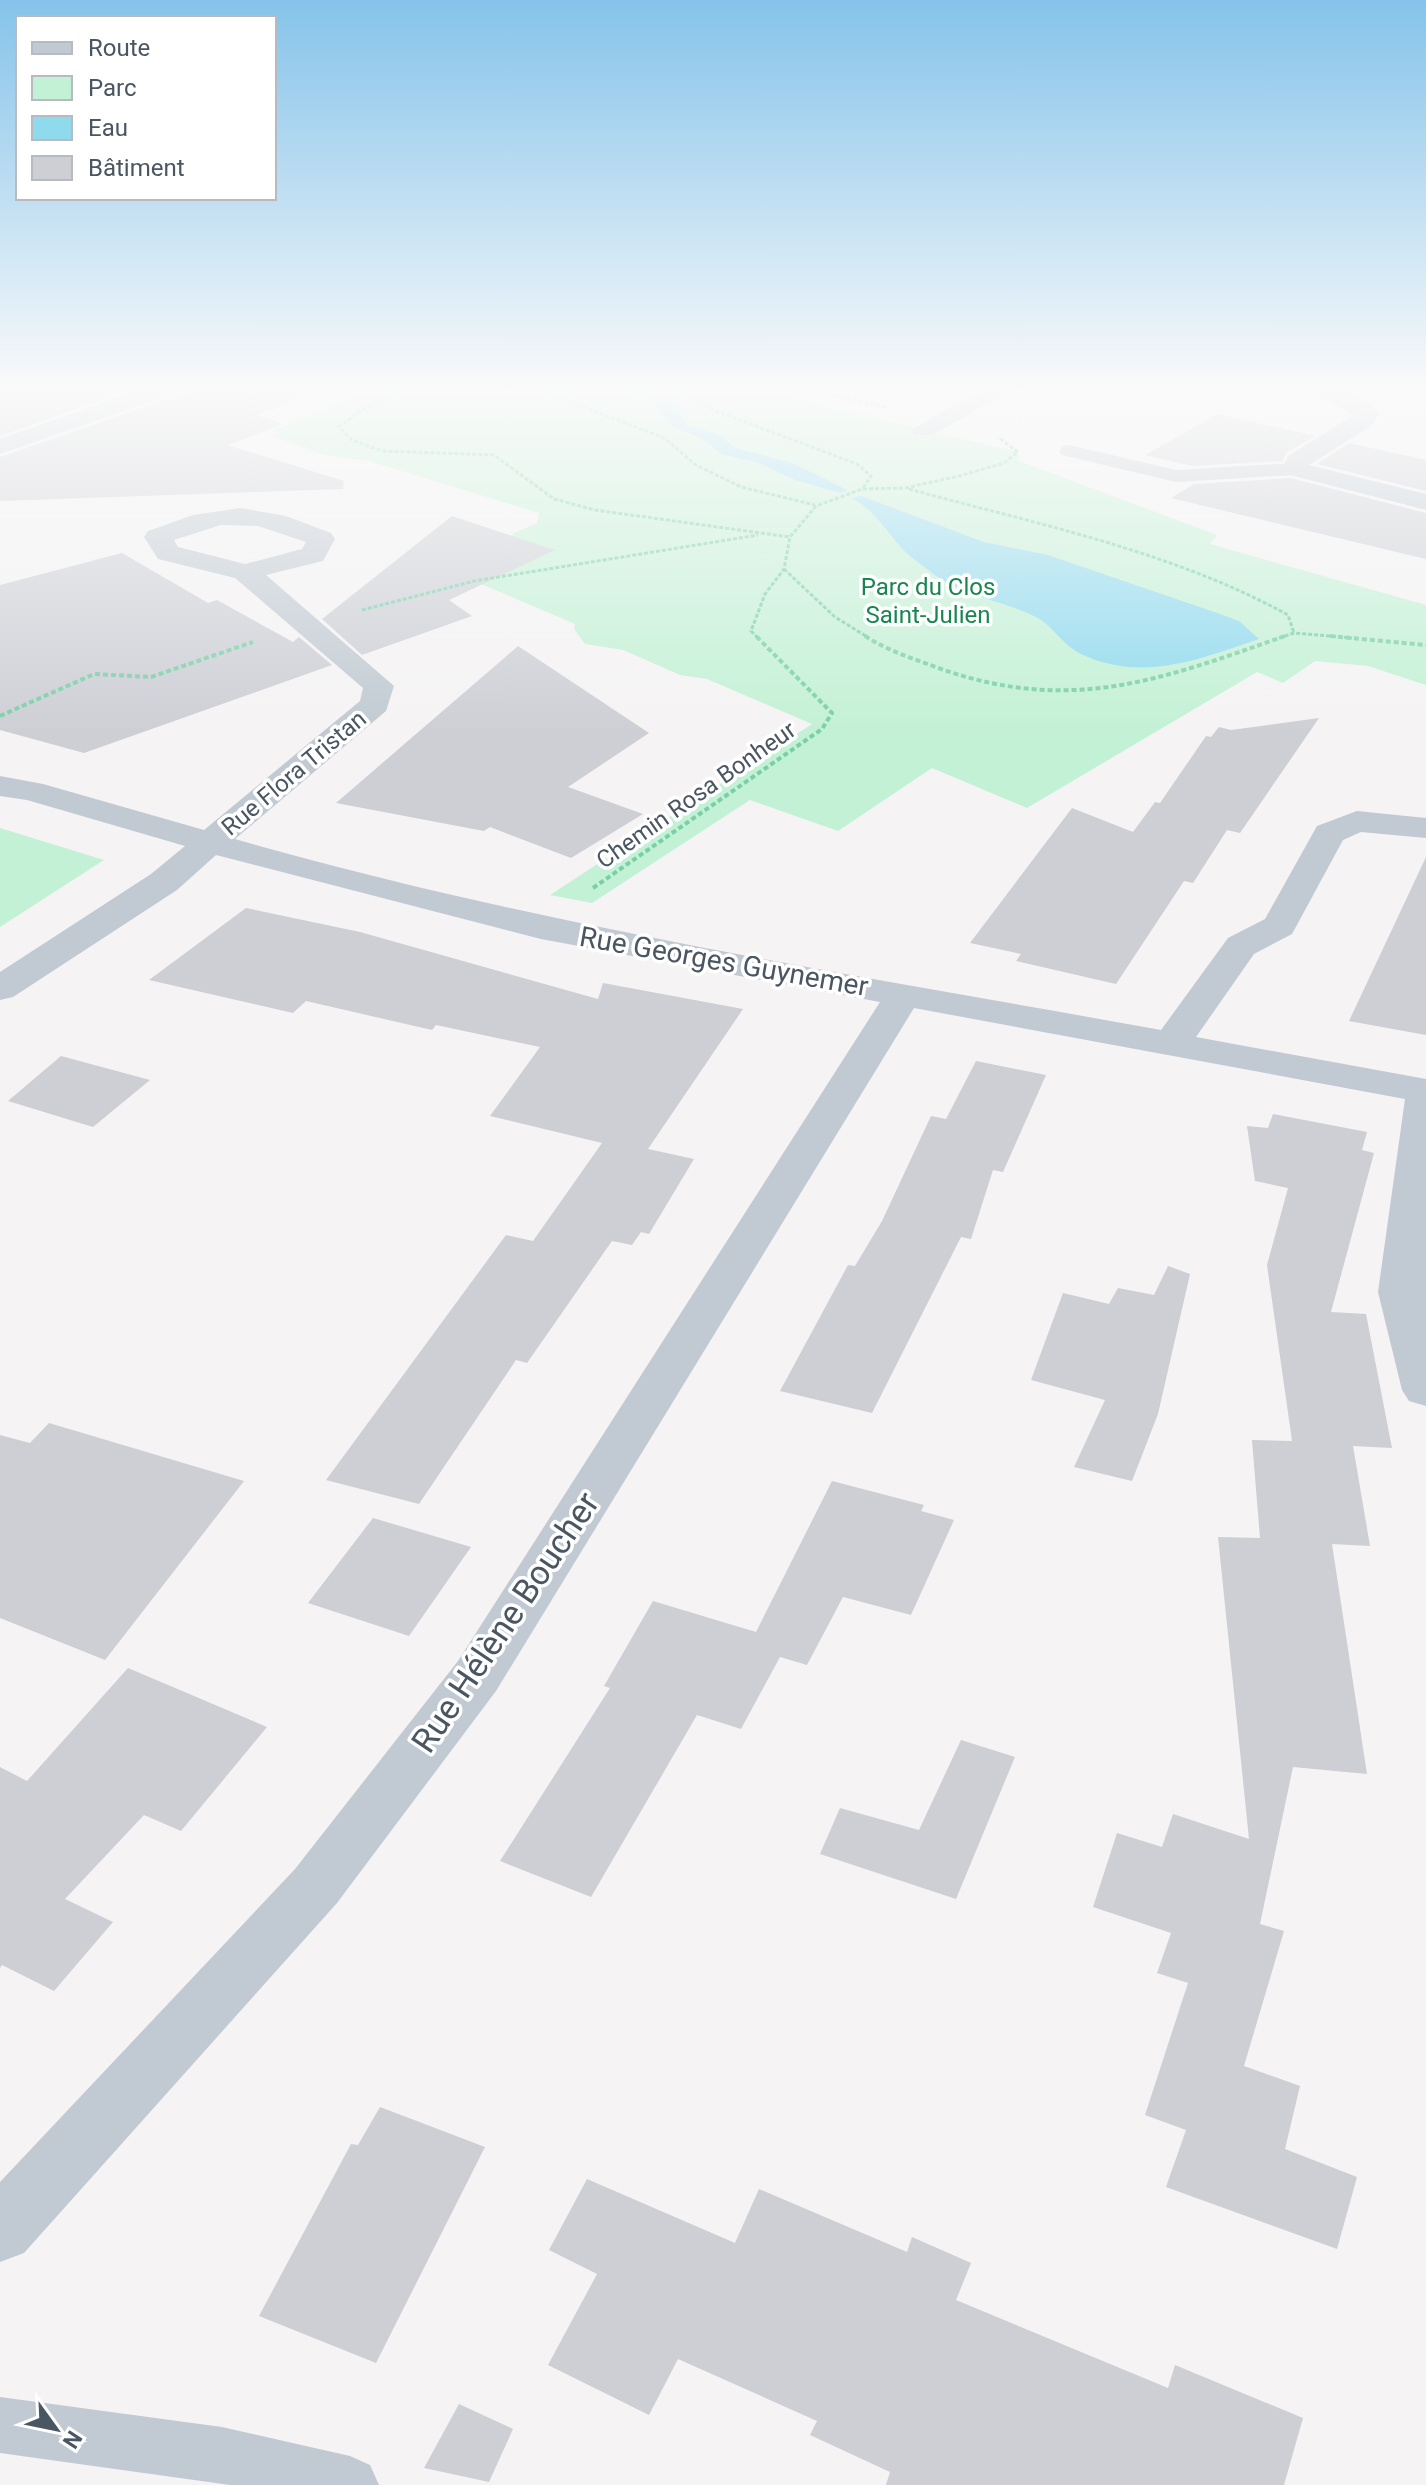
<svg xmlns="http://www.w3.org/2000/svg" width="1426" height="2485" viewBox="0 0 1426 2485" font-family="Roboto,sans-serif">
	<rect width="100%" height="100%" fill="#f5f3f3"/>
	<g fill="#c3f1d5">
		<path d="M 378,385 L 738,385 L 1018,452 L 1019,461 L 1217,535 L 1210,544 L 1426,605 L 1426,685 L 1368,666 L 1315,661 L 1283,683 L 1257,672 L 1027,808 L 932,768 L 838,831 L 750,800 L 592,903 L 550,895 L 812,724 L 707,679 L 680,675 L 623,650 L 585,644 L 574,629 L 575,624 L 467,578 L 523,565 L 542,556 L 507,543 L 514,533 L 537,523 L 539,513 L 369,461 L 325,455 L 274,437 L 278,433 L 273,431 Z"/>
		<path d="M 0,828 L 104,860 L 0,927 Z"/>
	</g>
	<g fill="#90daee">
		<path d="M 617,385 C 638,385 664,390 678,409 C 682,415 682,420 689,425 L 720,435 L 735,448 L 793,463 L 847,490 L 841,493 L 795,480 L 759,463 L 721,454 L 703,439 L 671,426 L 654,402 Z"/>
		<path d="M 861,496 L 984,542 L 1048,555 L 1220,614 L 1239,621 L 1259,639 C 1200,659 1142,683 1081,654 C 1062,645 1052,624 1034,616 C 1000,600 963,596 932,573 C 921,564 908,556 899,545 C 884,528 874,510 852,498 Z"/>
	</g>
	<g fill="#cdcfd5">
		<path d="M 0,385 L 144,385 L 0,436 Z"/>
		<path d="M 191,385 L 328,385 L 257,415 L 284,424 L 228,445 L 344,481 L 343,489 L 0,501 L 0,457 L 185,393 Z"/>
		<path d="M 1218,414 L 1315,436 L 1286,453 L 1283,461 L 1192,466 L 1145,455 Z"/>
		<path d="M 1349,443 L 1426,460 L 1426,491 L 1317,464 Z"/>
		<path d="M 1291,478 L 1426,513 L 1426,559 L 1171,498 L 1194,484 Z"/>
		<path d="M 452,516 L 555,550 L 449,600 L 472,616 L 362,655 L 322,619 Z"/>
		<path d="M 122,553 L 208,603 L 217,600 L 293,642 L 299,637 L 332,665 L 84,753 L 0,730 L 0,585 Z"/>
		<path d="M 518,646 L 649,733 L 568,787 L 643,814 L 571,858 L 490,827 L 484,831 L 336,803 Z"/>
		<path d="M 1319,718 L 1240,833 L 1227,830 L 1193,883 L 1184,881 L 1116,984 L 1016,961 L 1021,954 L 970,943 L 1072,808 L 1133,832 L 1155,802 L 1160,803 L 1206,736 L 1211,737 L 1219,727 L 1231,730 Z"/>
		<path d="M 1426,857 L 1426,1035 L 1349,1021 Z"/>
		<path d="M 246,908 L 360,932 L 598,999 L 603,983 L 743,1009 L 648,1149 L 694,1159 L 649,1234 L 641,1232 L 632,1245 L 612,1241 L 527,1363 L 516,1360 L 419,1504 L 326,1480 L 506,1235 L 533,1241 L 602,1143 L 490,1116 L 540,1047 L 436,1025 L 432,1030 L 306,1001 L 293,1013 L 149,980 Z"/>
		<path d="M 61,1056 L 150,1080 L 93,1127 L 8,1101 Z"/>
		<path d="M 976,1061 L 1046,1075 L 1003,1172 L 993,1170 L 971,1239 L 961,1237 L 872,1413 L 780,1391 L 848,1265 L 855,1266 L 882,1221 L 931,1116 L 946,1119 Z"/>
		<path d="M 1273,1114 L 1367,1132 L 1362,1150 L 1374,1153 L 1331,1312 L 1366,1314 L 1392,1448 L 1353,1446 L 1370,1546 L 1332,1544 L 1367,1774 L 1293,1767 L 1260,1924 L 1284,1931 L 1244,2066 L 1300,2086 L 1285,2149 L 1357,2177 L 1337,2249 L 1166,2187 L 1186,2130 L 1145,2115 L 1188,1983 L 1157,1973 L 1171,1933 L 1093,1907 L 1117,1833 L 1162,1847 L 1173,1814 L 1249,1839 L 1218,1537 L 1260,1538 L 1252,1440 L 1292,1441 L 1267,1265 L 1288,1188 L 1255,1181 L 1247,1126 L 1268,1128 Z"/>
		<path d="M 1168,1266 L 1190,1274 L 1158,1414 L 1132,1481 L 1074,1467 L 1105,1400 L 1031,1380 L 1063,1293 L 1109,1304 L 1118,1288 L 1154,1295 Z"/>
		<path d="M 49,1423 L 244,1481 L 105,1660 L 0,1618 L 0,1435 L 30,1443 Z"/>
		<path d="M 832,1481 L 924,1505 L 921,1511 L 954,1520 L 911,1615 L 843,1597 L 807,1665 L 780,1657 L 741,1729 L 697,1715 L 591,1897 L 500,1861 L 610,1688 L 604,1686 L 653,1601 L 756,1632 Z"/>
		<path d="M 373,1518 L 471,1547 L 409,1636 L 308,1603 Z"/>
		<path d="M 128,1668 L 267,1727 L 181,1831 L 144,1815 L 65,1899 L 113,1922 L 54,1991 L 2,1965 L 0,1968 L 0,1767 L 27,1781 Z"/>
		<path d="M 961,1740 L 1015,1757 L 956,1899 L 820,1854 L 840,1808 L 919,1830 Z"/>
		<path d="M 380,2107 L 485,2147 L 376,2363 L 259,2316 L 351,2144 L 358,2145 Z"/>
		<path d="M 587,2179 L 735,2243 L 759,2189 L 907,2252 L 912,2237 L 971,2263 L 956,2300 L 1168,2388 L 1175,2365 L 1303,2418 L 1284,2485 L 886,2485 L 890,2472 L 810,2435 L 817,2421 L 678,2359 L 649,2415 L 548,2365 L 597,2274 L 549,2250 Z"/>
		<path d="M 459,2404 L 513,2429 L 489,2482 L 424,2468 Z"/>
	</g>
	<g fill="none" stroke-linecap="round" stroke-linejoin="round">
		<g stroke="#7ad0a6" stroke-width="3" stroke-dasharray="4 2" stroke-linecap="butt">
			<path d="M 415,385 L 363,409 L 339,427 L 352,440 L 382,451 L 494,455 L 554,499 L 595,510 L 790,537"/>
			<path d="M 527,385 L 664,438 L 696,465 L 741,487 L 815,505"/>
			<path d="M 668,385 L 716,411 L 857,464 L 871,476 L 863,488"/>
			<path d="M 805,385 L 800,387 L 888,408"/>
			<path d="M 909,489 C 1036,524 1172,551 1288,615 L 1294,633"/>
			<path d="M 784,569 L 835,617 L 869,638"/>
			<path d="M 362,610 L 474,581 L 758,535"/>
			<path d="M 758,638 L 751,631 L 765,594 L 784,569 L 790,537 L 816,506 L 862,489 L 905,488 L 959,476 L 1004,463 L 1018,452 L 998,437"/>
			<path d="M 1279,638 L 1294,633 L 1352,638"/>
		</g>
		<g stroke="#7ad0a6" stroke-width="4" stroke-dasharray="5 3" stroke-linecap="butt">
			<path d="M 865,636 C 890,652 917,660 944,670 C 1073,714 1163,679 1285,636"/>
			<path d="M 1330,636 L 1426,645"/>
			<path d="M 0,716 L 94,674 L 151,677 L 253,642"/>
			<path d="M 593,888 L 822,729 L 832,713 L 756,636"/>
		</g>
		<g fill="#c1cad2" fill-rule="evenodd">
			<path d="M 1069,445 L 1176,470 L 1295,463 L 1305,469 L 1295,475 L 1176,482 L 1062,455 L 1059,451 L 1062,447 Z"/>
			<path d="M 0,2397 L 222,2427 L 350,2456 L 370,2465 L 379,2485 L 230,2485 L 0,2453 Z"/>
		</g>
		<g fill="#c1cad2" fill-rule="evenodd">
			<path d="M 153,385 L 188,385 L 184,390 L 0,454 L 0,439 Z"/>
			<path d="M 991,385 L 1021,385 L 932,435 L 914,435 L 911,430 Z"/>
			<path d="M 1087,385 L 1121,385 L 1109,392 L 1091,390 Z"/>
			<path d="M 1299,385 C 1329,385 1361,388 1379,414 L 1371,426 L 1309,465 L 1426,494 L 1426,510 L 1286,474 L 1282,469 L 1288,456 L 1354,415 Z"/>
			<path d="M 240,508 L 286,516 L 331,533 L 335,539 L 323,561 L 266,575 L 394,686 L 386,711 L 235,839 C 539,926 851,974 1161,1030 L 1228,938 L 1265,919 L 1317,826 L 1357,811 L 1426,818 L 1426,838 L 1361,832 L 1343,840 L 1292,934 L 1254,954 L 1196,1037 L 1426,1079 L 1426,1406 L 1409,1401 L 1402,1390 L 1378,1292 L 1405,1099 L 914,1008 L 496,1691 L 337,1903 L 24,2253 L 0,2262 L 0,2182 L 295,1869 L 458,1661 L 880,1002 L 541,939 L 216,855 L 177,890 L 13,997 L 0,1000 L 0,972 L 151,874 L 185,846 L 27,800 L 0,796 L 0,776 L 43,784 L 204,830 L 360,701 L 363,688 L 235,578 L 158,559 L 144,537 L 148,531 L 193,515 ZM 221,525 L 258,526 L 306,542 L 302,549 L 245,564 L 178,547 L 174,540 Z"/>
		</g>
	</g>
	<linearGradient id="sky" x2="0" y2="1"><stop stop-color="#85c3ea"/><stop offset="0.53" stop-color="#fafafa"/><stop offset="1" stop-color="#fafafa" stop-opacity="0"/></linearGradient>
	<rect width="1426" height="733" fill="url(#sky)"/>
	<g text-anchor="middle" stroke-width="7" stroke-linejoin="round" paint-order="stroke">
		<g font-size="24" fill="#17864f" stroke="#fff">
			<text x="928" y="595">Parc du Clos<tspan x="928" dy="28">Saint-Julien</tspan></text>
		</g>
		<g font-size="24" fill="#4a5661" stroke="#fff">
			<text transform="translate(294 773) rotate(-40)" y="8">Rue Flora Tristan</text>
			<text transform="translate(696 795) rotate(-35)" y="8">Chemin Rosa Bonheur</text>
		</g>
		<g font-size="28" fill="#4a5661" stroke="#fff">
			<text transform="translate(724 961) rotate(10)" y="10">Rue Georges Guynemer</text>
		</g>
		<g font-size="34" fill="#4a5661" stroke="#fff">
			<text transform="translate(505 1622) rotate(-56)" y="12">Rue Hélène Boucher</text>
		</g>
	</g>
	<rect x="16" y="16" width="260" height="184" fill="#ffffff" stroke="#b7bbc0" stroke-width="2"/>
	<rect x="32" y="42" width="40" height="12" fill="#c1cad2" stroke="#b7bbc0" stroke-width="2"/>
	<text x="88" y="56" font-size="24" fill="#4a5661">Route</text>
	<rect x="32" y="76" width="40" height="24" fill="#c3f1d5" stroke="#b7bbc0" stroke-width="2"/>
	<text x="88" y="96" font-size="24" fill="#4a5661">Parc</text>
	<rect x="32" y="116" width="40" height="24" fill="#90daee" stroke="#b7bbc0" stroke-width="2"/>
	<text x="88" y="136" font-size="24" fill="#4a5661">Eau</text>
	<rect x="32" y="156" width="40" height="24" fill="#cdcfd5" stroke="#b7bbc0" stroke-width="2"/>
	<text x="88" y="176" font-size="24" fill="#4a5661">Bâtiment</text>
	<g transform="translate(56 2429) rotate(123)" stroke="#ffffff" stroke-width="6" paint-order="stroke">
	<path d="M0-6L14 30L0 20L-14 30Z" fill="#4a5661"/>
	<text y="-12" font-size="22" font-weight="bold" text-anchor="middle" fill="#4a5661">N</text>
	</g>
</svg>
